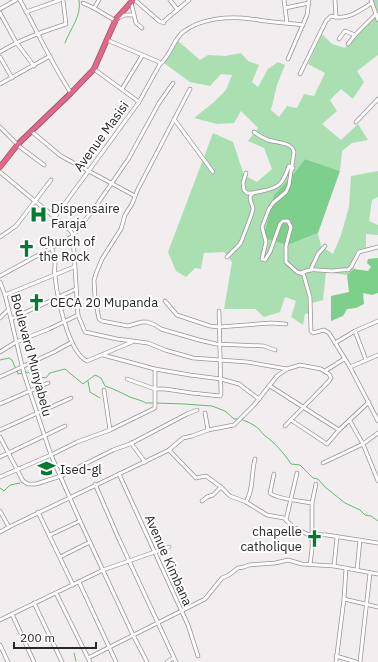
<svg xmlns="http://www.w3.org/2000/svg" width="378" height="662" viewBox="0 0 378 662" font-family="'IBM Plex Sans',sans-serif">
	<rect width="100%" height="100%" fill="#f2edee"/>
	<path fill="#aae0b1" d="M 373,0 L 378,0 L 378,55 L 357,71 L 364,82 L 353,99 L 341,89 L 330,100 L 337,111 L 322,124 L 341,140 L 358,124 L 368,140 L 352,143 L 342,151 L 340,171 L 305,159 L 291,177 L 274,195 L 263,237 L 288,245 L 318,233 L 321,246 L 333,254 L 341,235 L 349,207 L 351,176 L 378,171 L 378,197 L 372,200 L 369,221 L 378,225 L 378,235 L 366,234 L 366,248 L 357,250 L 351,264 L 354,269 L 347,275 L 326,272 L 323,300 L 309,304 L 310,313 L 305,314 L 303,325 L 291,317 L 296,301 L 285,297 L 280,312 L 264,317 L 255,309 L 224,309 L 232,262 L 224,252 L 204,253 L 201,269 L 195,268 L 186,277 L 176,271 L 168,252 L 213,133 L 233,142 L 244,175 L 257,182 L 272,169 L 264,148 L 248,141 L 258,128 L 241,111 L 234,123 L 217,124 L 194,118 L 214,102 L 226,90 L 232,75 L 221,74 L 210,86 L 190,82 L 164,63 L 178,41 L 200,60 L 208,55 L 225,56 L 241,53 L 248,61 L 259,65 L 252,82 L 258,87 L 268,69 L 278,62 L 285,65 L 277,85 L 271,110 L 279,117 L 287,106 L 297,108 L 304,94 L 314,96 L 325,73 L 308,64 L 322,34 L 332,44 L 345,48 L 378,14 Z"/>
	<g fill="#7dd08b">
		<path d="M 305,159 L 340,171 L 318,233 L 288,245 L 263,238 L 274,195 L 291,177 Z"/>
		<path d="M 378,258 L 378,293 L 372,295 L 363,293 L 364,304 L 356,308 L 347,309 L 343,316 L 331,321 L 331,296 L 349,292 L 347,275 L 354,269 L 368,271 L 371,267 L 367,263 L 368,259 Z"/>
	</g>
	<g fill="none" stroke-linecap="round" stroke-linejoin="round">
		<g stroke="#65b875" stroke-width="1">
			<path d="M 65,43 C 70,29 82,16 79,0"/>
			<path d="M 0,360 L 9,358 L 12,360 L 18,374 L 28,372 L 33,376 L 46,378 L 50,373 L 65,369 L 83,384 L 95,375 L 101,378 L 105,386 C 114,389 122,393 130,397 C 135,399 141,400 146,403 L 154,403"/>
			<path d="M 88,381 L 90,392 L 100,398"/>
			<path d="M 157,403 L 184,404 L 212,406 L 225,411 L 234,419 L 237,419"/>
			<path d="M 241,419 C 245,421 251,423 255,426 C 259,428 261,432 264,435 C 275,443 284,453 291,464 L 300,465 L 313,478 L 318,479 L 325,487 L 345,503 L 360,510 L 365,515 L 371,516 L 378,521"/>
			<path d="M 0,488 L 4,491 L 10,485 L 20,483"/>
			<path d="M 74,653 L 76,661"/>
		</g>
		<defs>
			<g id="minor">
				<path d="M 20,0 C 37,31 52,64 71,93"/>
				<path d="M 135,0 L 159,21 L 164,23 L 163,22 L 189,0"/>
				<path d="M 170,0 L 177,9"/>
				<path d="M 284,0 L 287,23"/>
				<path d="M 335,0 L 336,17"/>
				<path d="M 371,0 L 378,20"/>
				<path d="M 131,2 L 134,15"/>
				<path d="M 83,3 L 94,8 L 116,21"/>
				<path d="M 94,8 L 99,0"/>
				<path d="M 285,8 L 309,3"/>
				<path d="M 0,9 L 16,0"/>
				<path d="M 26,12 L 60,0"/>
				<path d="M 0,13 L 16,42 L 34,66"/>
				<path d="M 118,18 L 125,15 L 134,15 L 136,23 L 142,28"/>
				<path d="M 339,39 L 345,31 L 355,35"/>
				<path d="M 107,40 L 159,62 L 160,64"/>
				<path d="M 348,44 L 355,35 L 376,14"/>
				<path d="M 0,52 C 21,39 42,32 66,24 L 63,0"/>
				<path d="M 0,57 L 12,78"/>
				<path d="M 288,59 L 307,15 L 309,0"/>
				<path d="M 94,69 L 139,102"/>
				<path d="M 300,74 L 326,21 L 331,16 C 347,21 359,11 372,3"/>
				<path d="M 0,84 L 50,56"/>
				<path d="M 122,89 L 142,56"/>
				<path d="M 190,89 L 138,189 L 132,204 L 125,215 L 121,229 L 102,259 L 97,271 L 94,280 L 95,298 L 99,319 L 102,321 L 128,326 L 142,322 L 147,322 L 155,325 L 161,329 L 199,340 L 216,344 L 264,346 L 275,350"/>
				<path d="M 174,119 L 213,172"/>
				<path d="M 356,122 L 378,99"/>
				<path d="M 0,127 L 20,147 L 44,165"/>
				<path d="M 31,131 L 61,156 L 135,196"/>
				<path d="M 254,132 C 259,136 263,138 268,140 C 277,143 292,142 294,152 L 289,185 L 286,192 L 273,203 L 269,209 L 262,227 L 266,242 L 262,259 L 265,260 L 270,252 L 280,224 L 283,221 L 288,221 L 291,227 L 286,246 L 286,262 L 297,272 L 303,274 L 304,276 L 310,297 L 311,331 L 313,333 L 324,330 L 329,333 L 350,367 L 378,421"/>
				<path d="M 0,172 L 71,231 L 73,236 L 78,315 L 85,332 L 117,339 L 148,343 L 165,350 L 193,358 L 247,362 L 287,369"/>
				<path d="M 246,173 L 243,183 L 244,190 L 247,193 L 253,193"/>
				<path d="M 55,217 L 139,102 L 160,64 C 170,57 173,40 183,32 C 201,18 229,16 251,19 C 256,19 261,21 266,21 C 278,23 291,23 303,25"/>
				<path d="M 0,237 L 16,226 L 51,180"/>
				<path d="M 52,249 C 53,253 55,259 55,264 C 55,268 54,272 55,276 C 57,296 68,352 87,361 L 132,342"/>
				<path d="M 227,257 L 240,244 L 242,240 C 244,233 253,214 253,208 C 252,203 247,197 253,193 C 255,192 259,192 262,191 C 280,188 283,183 289,166 L 293,168"/>
				<path d="M 311,269 L 318,254 L 325,246"/>
				<path d="M 301,273 C 315,267 319,271 332,271 C 338,271 342,269 348,270 L 351,267 L 359,252 L 378,247"/>
				<path d="M 0,276 L 73,236 L 96,206 L 129,158 L 159,103 L 173,83"/>
				<path d="M 0,282 L 5,295 L 11,319 L 24,374 L 51,455 L 80,521 L 133,635 L 147,662"/>
				<path d="M 5,295 L 74,267"/>
				<path d="M 165,301 L 177,315 L 210,326 L 219,327 L 271,323 L 286,324"/>
				<path d="M 0,318 L 9,309"/>
				<path d="M 11,319 L 76,289"/>
				<path d="M 355,331 L 366,360"/>
				<path d="M 335,343 L 355,331 L 378,321"/>
				<path d="M 0,352 L 16,342 L 49,329 L 78,315"/>
				<path d="M 103,355 L 155,369 L 190,375 L 221,379 L 239,384 L 259,399"/>
				<path d="M 350,367 L 378,355"/>
				<path d="M 325,371 L 344,359"/>
				<path d="M 0,377 L 54,352 L 72,342"/>
				<path d="M 127,379 L 155,389 L 165,389 L 192,393 L 220,396 L 221,394 L 219,311"/>
				<path d="M 270,386 L 339,430"/>
				<path d="M 104,390 L 110,430"/>
				<path d="M 0,404 L 48,383"/>
				<path d="M 205,413 L 208,430"/>
				<path d="M 291,420 L 327,444 L 339,430 L 369,402"/>
				<path d="M 350,421 L 363,444 L 378,481"/>
				<path d="M 0,430 L 71,398"/>
				<path d="M 0,437 L 23,481 L 28,484 L 36,484 L 61,476 L 113,450 L 130,444 L 187,414 L 197,410"/>
				<path d="M 131,443 L 145,462"/>
				<path d="M 169,450 L 196,478 L 206,476 L 221,487 L 230,496 L 246,502 L 267,515 L 284,518 L 293,527 L 307,534 L 327,535 L 378,543"/>
				<path d="M 0,457 L 65,426"/>
				<path d="M 323,463 L 363,444 L 378,433"/>
				<path d="M 119,474 L 188,625 L 198,656"/>
				<path d="M 274,474 L 270,493 C 276,499 302,501 312,503"/>
				<path d="M 0,477 L 51,455 L 77,442 L 110,430 L 155,408 L 155,369"/>
				<path d="M 95,484 L 118,537 L 176,662"/>
				<path d="M 202,501 L 207,497 L 213,495 L 221,487"/>
				<path d="M 246,502 C 254,489 251,473 255,459"/>
				<path d="M 0,511 L 9,527"/>
				<path d="M 38,512 L 73,585"/>
				<path d="M 286,520 L 297,473"/>
				<path d="M 0,532 L 9,527 L 169,450 L 183,438 L 192,436 L 208,430 L 234,425 L 254,405 L 277,376 L 287,369 L 300,365 L 321,369 L 329,374 L 331,378 L 329,381 L 285,426"/>
				<path d="M 50,535 L 80,521"/>
				<path d="M 60,557 L 90,542"/>
				<path d="M 310,565 L 312,549 L 312,503 L 316,484"/>
				<path d="M 334,566 L 337,537"/>
				<path d="M 357,570 L 360,540"/>
				<path d="M 79,582 L 116,662"/>
				<path d="M 56,593 L 90,662"/>
				<path d="M 344,599 L 378,607"/>
				<path d="M 34,603 L 62,662"/>
				<path d="M 12,614 L 34,662"/>
				<path d="M 0,620 L 103,570 L 169,547"/>
				<path d="M 0,645 L 8,662"/>
				<path d="M 336,656 L 356,662"/>
				<path d="M 88,658 L 205,599 L 222,578 L 229,575 L 238,568 L 244,567 L 249,565 L 275,563 L 288,560 L 302,564 L 334,566 L 378,574"/>
				<path d="M 167,662 L 173,658"/>
				<path d="M 336,662 L 344,599 L 346,568"/>
				<path d="M 360,662 L 370,573"/>
			</g>
			<path id="highway" d="M 0,167 L 18,144 L 71,93 L 94,69 L 116,19 L 133,0"/>
		</defs>
		<use href="#minor" stroke="#989394" stroke-width="4.5"/>
		<use href="#highway" stroke="#a05167" stroke-width="6"/>
		<use href="#minor" stroke="#fff" stroke-width="3"/>
		<use href="#highway" stroke="#e0688a" stroke-width="4.5"/>
	</g>
	<defs>
		<symbol id="hospital-bare" viewBox="-9 -9 18 18"><path d="M-5-5h3v3.5h4V-5h3V5h-3V1.5h-4V5h-3Z" fill="#027a30" stroke="#fff" stroke-width="2.5" paint-order="stroke"/></symbol>
		<symbol id="church-bare" viewBox="-9 -9 18 18"><path d="M-1.2-6h2.4v3.5h3.3v2.4h-3.3V6h-2.4V-.1h-3.3v-2.4h3.3Z" fill="#027a30" stroke="#fff" stroke-width="2.5" paint-order="stroke"/></symbol>
		<symbol id="university-bare" viewBox="-9 -9 18 18"><path d="M0-5L7-2L0 1L-7-2ZM-4 1L0 2.5L4 1V4Q0 6-4 4Z" fill="#027a30" stroke="#fff" stroke-width="2.5" paint-order="stroke"/></symbol>
	</defs>
	<g fill-rule="evenodd">
		<use href="#hospital-bare" x="26" y="202" width="25" height="25"/>
		<use href="#church-bare" x="14" y="236" width="25" height="25"/>
		<use href="#church-bare" x="24" y="290" width="25" height="25"/>
		<use href="#university-bare" x="34" y="456" width="25" height="25"/>
		<use href="#church-bare" x="302" y="526" width="25" height="25"/>
	</g>
	<g text-anchor="middle" stroke-width="4" stroke-linejoin="round" paint-order="stroke">
		<g font-size="13" fill="#292727" stroke="#fff">
			<text transform="translate(101 136) rotate(-54)" y="5">Avenue Masisi</text>
			<text transform="translate(32 355) rotate(75)" y="5">Boulevard Munyabelu</text>
			<text transform="translate(169 560) rotate(66)" y="5">Avenue Kimbana</text>
		</g>
		<g font-size="13" fill="#292727" stroke="#fff" text-anchor="start">
			<text x="51" y="213">Dispensaire<tspan x="51" dy="15">Faraja</tspan></text>
			<text x="39" y="246">Church of<tspan x="39" dy="15">the Rock</tspan></text>
			<text x="50" y="307">CECA 20 Mupanda</text>
			<text x="60" y="474">Ised-gl</text>
			<text x="302" y="536" text-anchor="end">chapelle<tspan x="302" dy="15">catholique</tspan></text>
		</g>
	</g>
	<path d="M14 642v6h82v-6" fill="none" stroke="#292727" stroke-width="2"/>
	<text x="20" y="642" font-size="12" fill="#292727" stroke="#ffffff" stroke-width="3" paint-order="stroke">200 m</text>
</svg>
